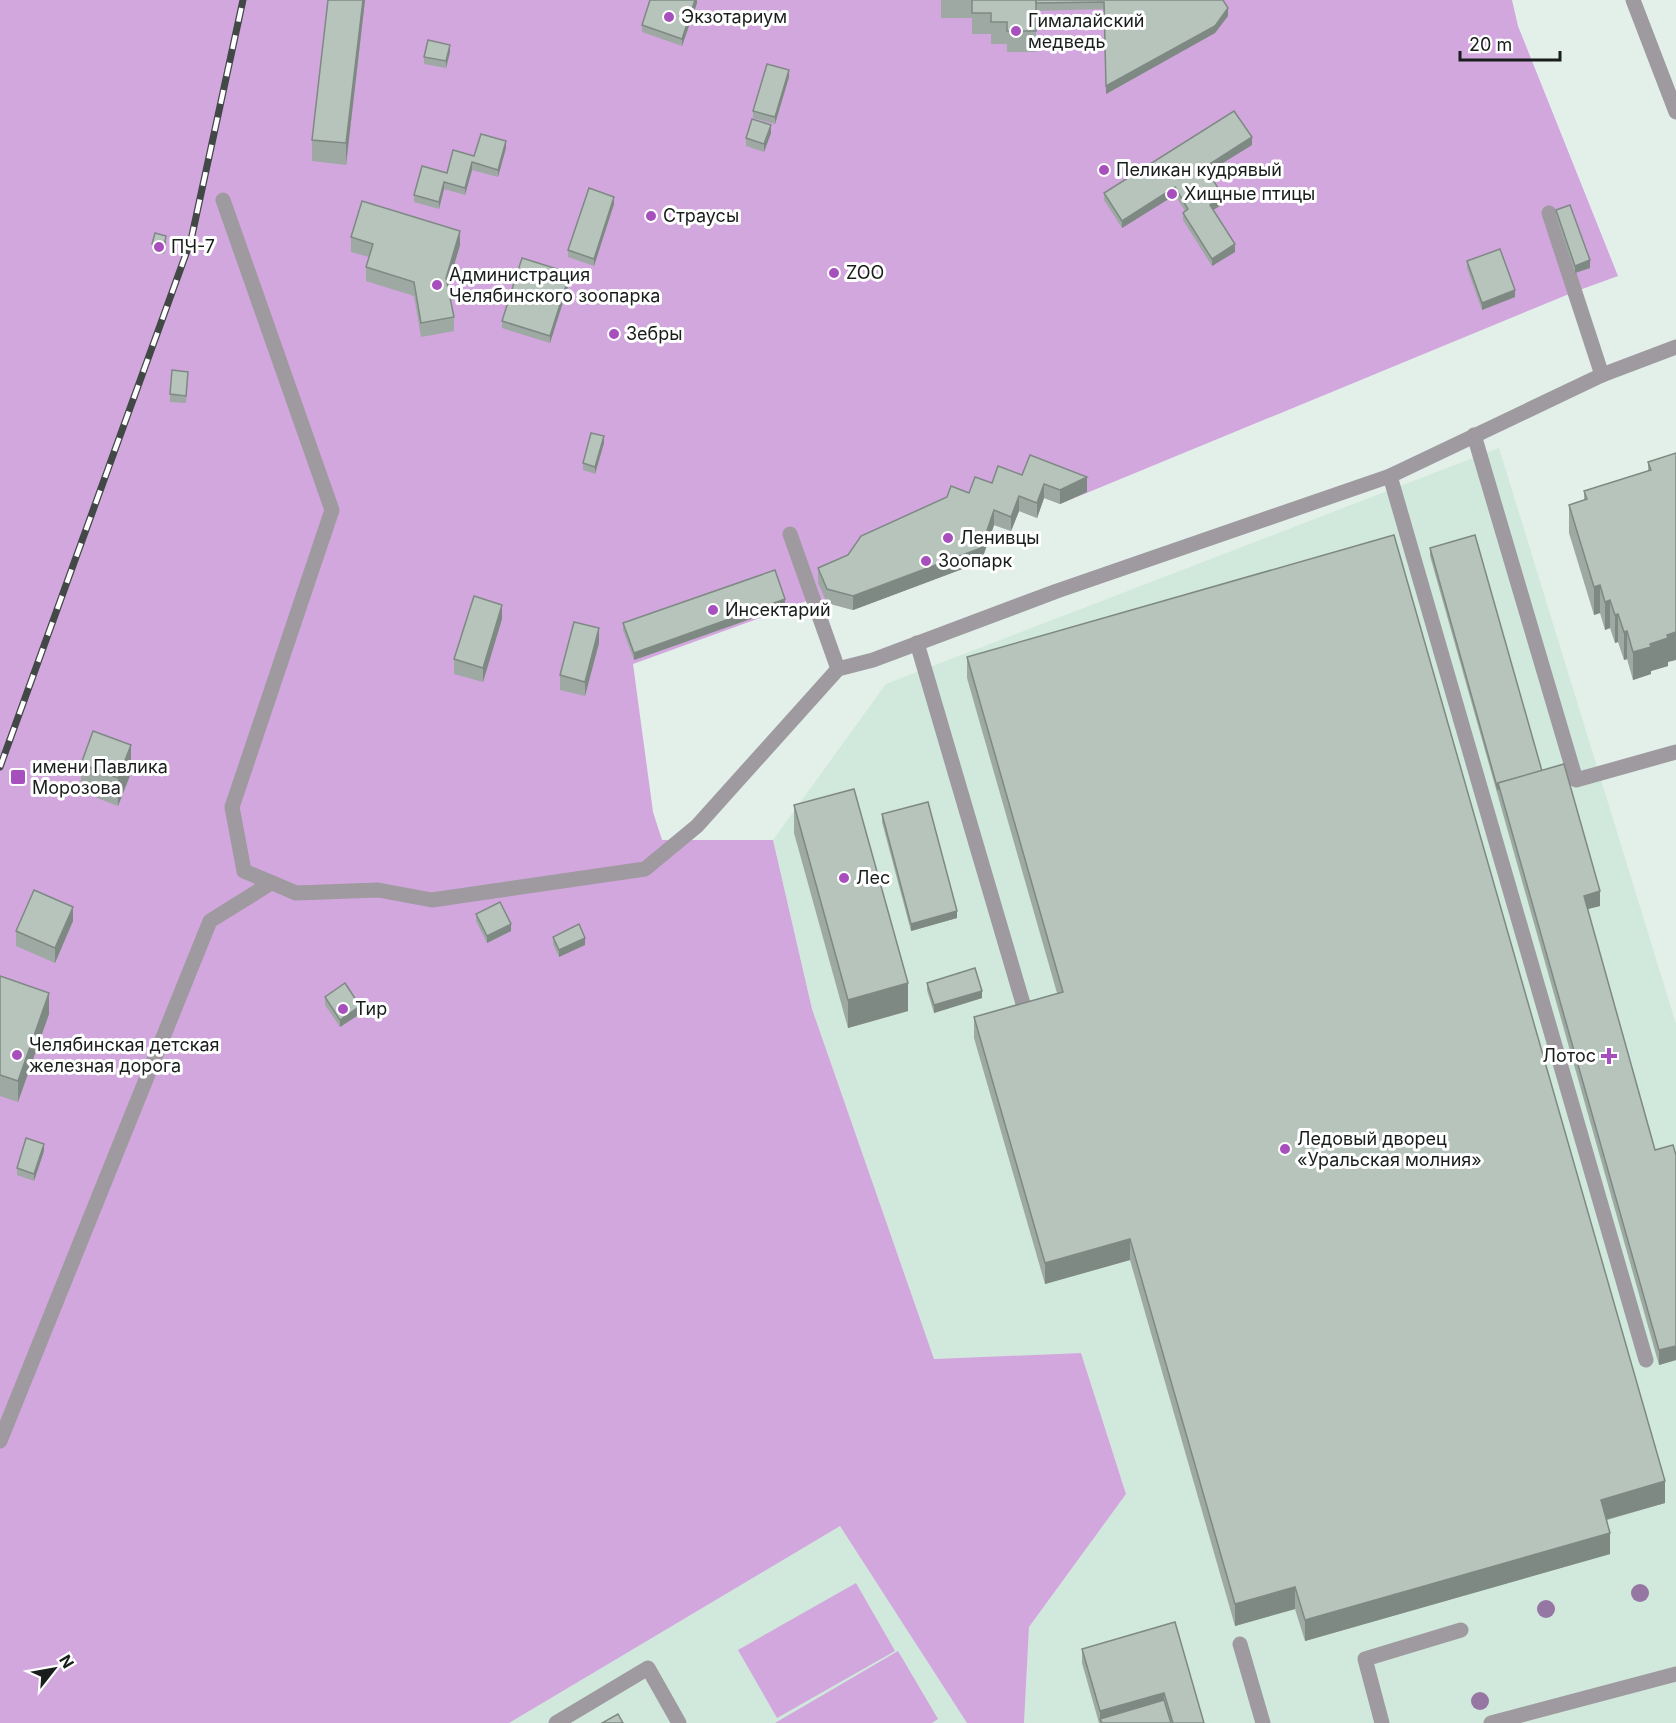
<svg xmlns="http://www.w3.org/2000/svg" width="1676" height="1723" viewBox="0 0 1676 1723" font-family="Inter,sans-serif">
	<rect width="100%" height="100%" fill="#e2f0e9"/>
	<g fill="#d1e8dc">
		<path d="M 1499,448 L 1676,1024 L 1676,1723 L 1024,1723 L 1029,1627 L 1126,1494 L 1081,1353 L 934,1359 L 812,1009 L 773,840 L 886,684 Z"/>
		<path d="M 840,1525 L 967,1723 L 509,1723 Z"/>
	</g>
	<g fill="#d2a7de">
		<path d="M 0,0 L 1512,0 L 1518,26 L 1618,276 L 1574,292 L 1060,504 L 1044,498 L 1037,518 L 1019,511 L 1011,531 L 994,525 L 981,562 L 853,610 L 812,599 L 633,664 L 653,812 L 662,840 L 773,840 L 812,1009 L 934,1359 L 1081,1353 L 1126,1494 L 1029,1627 L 1024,1723 L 967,1723 L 840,1526 L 509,1723 L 0,1723 Z"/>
		<path d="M 856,1583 L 895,1651 L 777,1718 L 738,1650 Z"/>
		<path d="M 898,1651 L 938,1719 L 932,1723 L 775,1723 Z"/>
	</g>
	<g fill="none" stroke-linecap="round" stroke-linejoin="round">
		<g stroke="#9e9a9f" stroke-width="15">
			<path d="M 1633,0 L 1676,112"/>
			<path d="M 223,200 L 332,510 L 232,807 L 244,871 L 296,893 L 378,890 L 432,900 L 645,869 L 697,826 L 838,669 L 873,660 L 1057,591 L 1390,476 L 1602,375 L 1676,347"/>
			<path d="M 1549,213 L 1602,375"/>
			<path d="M 1474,435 L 1576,780 L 1676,752"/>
			<path d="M 1390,476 L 1646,1360"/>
			<path d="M 790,534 L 838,669"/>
			<path d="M 917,643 L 1024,1007"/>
			<path d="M 0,1441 L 210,921 L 271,883"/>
			<path d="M 1240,1644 L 1263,1723"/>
			<path d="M 556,1723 L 648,1668 L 679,1723"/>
			<path d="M 1382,1723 L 1365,1659 L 1461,1630"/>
			<path d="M 1491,1723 L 1676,1674"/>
		</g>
		<defs>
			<path id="rail" d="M 0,767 L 191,240 L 243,0"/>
		</defs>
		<use href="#rail" stroke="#414845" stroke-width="7"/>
		<use href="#rail" stroke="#fff" stroke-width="4.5" stroke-dasharray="14" stroke-linecap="butt"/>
	</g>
	<g fill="#9676a2">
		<circle cx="1640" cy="1593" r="9"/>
		<circle cx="1546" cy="1609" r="9"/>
		<circle cx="1480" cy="1701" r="9"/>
	</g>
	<g fill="#9da9a2">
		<path d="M 328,0 L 365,0 L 346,165 L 312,161 L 312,140 Z"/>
		<path d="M 695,0 L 697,0 L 697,3 L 682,46 L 642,32 L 642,25 Z"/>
		<path d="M 941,0 L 1223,0 L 1228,16 L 1215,33 L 1106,94 L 1104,9 L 1036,11 L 1036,52 L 1007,52 L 1007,44 L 991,44 L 991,34 L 972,34 L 972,18 L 941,18 Z"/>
		<path d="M 450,52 L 446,68 L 424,64 L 424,57 Z"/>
		<path d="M 789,77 L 775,124 L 753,118 L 753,111 Z"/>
		<path d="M 771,133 L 764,152 L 746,146 L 746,138 Z"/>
		<path d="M 1252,145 L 1208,172 L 1223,204 L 1213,210 L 1235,252 L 1212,266 L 1183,220 L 1183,213 L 1185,211 L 1175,195 L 1122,228 L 1104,200 L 1104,193 Z"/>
		<path d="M 506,148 L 498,177 L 472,170 L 465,195 L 444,189 L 439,209 L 414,202 L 414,195 L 474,156 Z"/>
		<path d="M 614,204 L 594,266 L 568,257 L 568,250 Z"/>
		<path d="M 1556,210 L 1590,268 L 1575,273 L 1556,217 Z"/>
		<path d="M 351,237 L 460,245 L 448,287 L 454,317 L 454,331 L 421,337 L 414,296 L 366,281 L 366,267 L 369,257 L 351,252 Z"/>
		<path d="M 166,243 L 164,254 L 152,251 L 152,244 Z"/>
		<path d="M 1467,261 L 1515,297 L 1482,310 L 1467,268 Z"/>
		<path d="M 570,280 L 550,343 L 502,328 L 502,321 Z"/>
		<path d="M 188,379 L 186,403 L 170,402 L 170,394 Z"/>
		<path d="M 604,443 L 595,474 L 583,470 L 583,463 Z"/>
		<path d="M 1676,453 L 1668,666 L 1651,671 L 1651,674 L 1633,680 L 1627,659 L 1624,660 L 1618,642 L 1615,643 L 1610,628 L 1605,630 L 1600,613 L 1594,615 L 1569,533 L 1569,505 L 1584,500 L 1584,491 L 1648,471 L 1648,462 Z"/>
		<path d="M 1022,475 L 1087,492 L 1060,504 L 1044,498 L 1037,518 L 1019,511 L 1011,531 L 994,525 L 981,562 L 853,610 L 827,603 L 818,583 L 818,568 L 848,555 L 969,493 L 992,483 Z"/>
		<path d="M 1430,548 L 1542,771 L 1600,906 L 1587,909 L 1655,1150 L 1676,1155 L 1676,1360 L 1659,1365 L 1430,556 Z"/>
		<path d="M 785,607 L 634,660 L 623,630 L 623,623 Z"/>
		<path d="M 502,619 L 483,682 L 454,674 L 454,659 Z"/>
		<path d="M 599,643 L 585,696 L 560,690 L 560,675 Z"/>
		<path d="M 967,657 L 1665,1503 L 1607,1520 L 1610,1554 L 1305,1641 L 1295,1609 L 1235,1626 L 1130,1260 L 1045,1284 L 974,1038 L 974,1017 L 1057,993 L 967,678 Z"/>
		<path d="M 81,764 L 131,773 L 118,806 L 81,792 Z"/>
		<path d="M 794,805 L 908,1011 L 848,1028 L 794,833 Z"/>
		<path d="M 882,814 L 957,918 L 911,931 L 882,822 Z"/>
		<path d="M 476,914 L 511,931 L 487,943 L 476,921 Z"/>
		<path d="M 73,921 L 55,963 L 16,946 L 16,931 Z"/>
		<path d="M 553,937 L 585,945 L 559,957 L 553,944 Z"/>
		<path d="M 0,976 L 49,1014 L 18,1102 L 0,1096 Z"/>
		<path d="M 927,983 L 982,998 L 934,1013 L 927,990 Z"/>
		<path d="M 325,997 L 360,1014 L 340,1027 L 325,1005 Z"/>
		<path d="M 44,1151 L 34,1181 L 17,1175 L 17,1168 Z"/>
		<path d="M 1175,1622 L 1204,1723 L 1099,1723 L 1082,1663 L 1082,1649 Z"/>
	</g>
	<g fill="#7f8984">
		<path d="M 363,0 L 365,0 L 346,165 L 346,143 Z"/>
		<path d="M 695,0 L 697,0 L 697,3 L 682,46 L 682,39 Z"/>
		<path d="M 1228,8 L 1228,16 L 1215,33 L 1106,94 L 1106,86 Z"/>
		<path d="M 450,45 L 450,52 L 446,68 L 446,61 Z"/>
		<path d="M 789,70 L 789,77 L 775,124 L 775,117 Z"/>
		<path d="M 771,125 L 771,133 L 764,152 L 764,144 Z"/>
		<path d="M 1252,137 L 1252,145 L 1205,174 L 1205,167 Z"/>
		<path d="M 506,141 L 506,148 L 498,177 L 498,170 Z"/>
		<path d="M 472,162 L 472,170 L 465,195 L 465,188 Z"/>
		<path d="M 444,182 L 444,189 L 439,209 L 439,202 Z"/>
		<path d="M 1175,187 L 1175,195 L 1122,228 L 1122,221 Z"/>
		<path d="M 1223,196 L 1223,204 L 1210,212 L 1210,205 Z"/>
		<path d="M 614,197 L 614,204 L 594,266 L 594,259 Z"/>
		<path d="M 460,231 L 460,245 L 446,292 L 446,278 Z"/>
		<path d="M 166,236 L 166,243 L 164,254 L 164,246 Z"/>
		<path d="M 1235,244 L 1235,252 L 1212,266 L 1212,259 Z"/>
		<path d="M 1590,260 L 1590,268 L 1575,273 L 1575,266 Z"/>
		<path d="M 570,273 L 570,280 L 550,343 L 550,336 Z"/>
		<path d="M 1515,290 L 1515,297 L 1482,310 L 1482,303 Z"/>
		<path d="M 604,436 L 604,443 L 595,474 L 595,467 Z"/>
		<path d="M 1087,477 L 1087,492 L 1060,504 L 1060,490 Z"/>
		<path d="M 1044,484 L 1044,498 L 1037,518 L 1037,503 Z"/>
		<path d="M 1019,496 L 1019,511 L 1011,531 L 1011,517 Z"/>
		<path d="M 994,510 L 994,525 L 981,562 L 853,610 L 853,596 Z"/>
		<path d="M 1600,585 L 1600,613 L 1594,615 L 1594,587 Z"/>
		<path d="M 785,599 L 785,607 L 634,660 L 634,653 Z"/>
		<path d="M 1610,600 L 1610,628 L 1605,630 L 1605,602 Z"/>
		<path d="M 502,605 L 502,619 L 483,682 L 483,668 Z"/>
		<path d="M 1618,614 L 1618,642 L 1615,643 L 1615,615 Z"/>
		<path d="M 599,628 L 599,643 L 585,696 L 585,682 Z"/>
		<path d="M 1627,631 L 1627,659 L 1624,660 L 1624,632 Z"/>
		<path d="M 1676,632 L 1676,660 L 1668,662 L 1668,666 L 1651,671 L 1651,674 L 1633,680 L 1633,652 L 1667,635 Z"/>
		<path d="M 131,745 L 131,773 L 118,806 L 118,778 Z"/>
		<path d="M 1600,891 L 1600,906 L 1584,910 L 1584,896 Z"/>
		<path d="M 73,907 L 73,921 L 55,963 L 55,948 Z"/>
		<path d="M 957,911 L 957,918 L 911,931 L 911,924 Z"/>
		<path d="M 511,924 L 511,931 L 487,943 L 487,936 Z"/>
		<path d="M 585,938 L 585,945 L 559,957 L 559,950 Z"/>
		<path d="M 908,983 L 908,1011 L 848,1028 L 848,1000 Z"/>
		<path d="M 982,991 L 982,998 L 934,1013 L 934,1005 Z"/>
		<path d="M 49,993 L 49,1014 L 18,1102 L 18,1081 Z"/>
		<path d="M 360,1006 L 360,1014 L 340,1027 L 340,1020 Z"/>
		<path d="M 44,1144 L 44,1151 L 34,1181 L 34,1174 Z"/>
		<path d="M 1130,1239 L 1130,1260 L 1045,1284 L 1045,1263 Z"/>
		<path d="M 1676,1346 L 1676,1360 L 1659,1365 L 1659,1350 Z"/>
		<path d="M 1665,1481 L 1665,1503 L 1601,1521 L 1601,1500 Z"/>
		<path d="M 1610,1533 L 1610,1554 L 1305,1641 L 1305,1620 Z"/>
		<path d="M 1295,1587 L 1295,1609 L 1235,1626 L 1235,1604 Z"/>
		<path d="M 1164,1693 L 1164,1707 L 1100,1719 L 1100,1711 Z"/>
	</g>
	<g fill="#b6c4bc" stroke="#7f8984" stroke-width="1.5">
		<path d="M 328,0 L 363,0 L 346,143 L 312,140 Z"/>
		<path d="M 650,0 L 695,0 L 682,39 L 642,25 Z"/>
		<path d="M 972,0 L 1036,0 L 1036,31 L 1007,31 L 1007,22 L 991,22 L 991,13 L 972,13 Z"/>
		<path d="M 1036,0 L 1223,0 L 1228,8 L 1215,26 L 1106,86 L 1104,2 L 1036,3 Z"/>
		<path d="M 428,40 L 450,45 L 446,61 L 424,57 Z"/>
		<path d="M 767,64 L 789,70 L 775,117 L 753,111 Z"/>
		<path d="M 1234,111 L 1252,137 L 1205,167 L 1223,196 L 1210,205 L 1235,244 L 1212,259 L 1183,213 L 1188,209 L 1175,187 L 1122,221 L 1104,193 Z"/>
		<path d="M 752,119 L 771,125 L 764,144 L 746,138 Z"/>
		<path d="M 481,134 L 506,141 L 498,170 L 472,162 L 465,188 L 444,182 L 439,202 L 414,195 L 422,166 L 447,173 L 453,150 L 474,156 Z"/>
		<path d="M 589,188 L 614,197 L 594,259 L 568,250 Z"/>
		<path d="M 362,201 L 460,231 L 446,278 L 454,317 L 421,323 L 414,282 L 366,267 L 373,244 L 351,237 Z"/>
		<path d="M 1570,205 L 1590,260 L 1575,266 L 1556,210 Z"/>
		<path d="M 155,233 L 166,236 L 164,246 L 152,244 Z"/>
		<path d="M 1500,249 L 1515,290 L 1482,303 L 1467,261 Z"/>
		<path d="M 522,258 L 570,273 L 550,336 L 502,321 Z"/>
		<path d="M 172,370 L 188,372 L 186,396 L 170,394 Z"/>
		<path d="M 591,433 L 604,436 L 595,467 L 583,463 Z"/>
		<path d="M 1676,453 L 1676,632 L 1667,635 L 1668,638 L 1650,644 L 1651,647 L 1633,652 L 1627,631 L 1624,632 L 1618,614 L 1615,615 L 1610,600 L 1605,602 L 1600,585 L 1594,587 L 1569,505 L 1587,499 L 1584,491 L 1651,470 L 1648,462 Z"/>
		<path d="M 1030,455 L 1087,477 L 1060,490 L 1044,484 L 1037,503 L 1019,496 L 1011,517 L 994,510 L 981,548 L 853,596 L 827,589 L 818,568 L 848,555 L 861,536 L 947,497 L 951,486 L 969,493 L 975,477 L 992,483 L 998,466 L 1022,475 Z"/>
		<path d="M 1394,535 L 1665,1481 L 1601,1500 L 1610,1533 L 1305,1620 L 1295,1587 L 1235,1604 L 1130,1239 L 1045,1263 L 974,1017 L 1063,992 L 967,657 Z"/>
		<path d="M 1475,535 L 1542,771 L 1498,783 L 1498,790 L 1430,548 Z"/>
		<path d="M 775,570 L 785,599 L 634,653 L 623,623 Z"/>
		<path d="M 474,596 L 502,605 L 483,668 L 454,659 Z"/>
		<path d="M 574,622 L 599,628 L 585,682 L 560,675 Z"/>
		<path d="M 93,731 L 131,745 L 118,778 L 81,764 Z"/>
		<path d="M 1564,764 L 1600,891 L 1584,896 L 1655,1150 L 1673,1145 L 1676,1155 L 1676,1346 L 1659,1350 L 1498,783 Z"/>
		<path d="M 854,789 L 908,983 L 848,1000 L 794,805 Z"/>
		<path d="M 928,802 L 957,911 L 911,924 L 882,814 Z"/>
		<path d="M 34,890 L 73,907 L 55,948 L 16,931 Z"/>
		<path d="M 500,902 L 511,924 L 487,936 L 476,914 Z"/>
		<path d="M 579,924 L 585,938 L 559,950 L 553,937 Z"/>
		<path d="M 975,968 L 982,991 L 934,1005 L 927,983 Z"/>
		<path d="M 0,976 L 49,993 L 18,1081 L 0,1075 Z"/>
		<path d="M 345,983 L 360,1006 L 340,1020 L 325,997 Z"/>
		<path d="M 26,1138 L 44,1144 L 34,1174 L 17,1168 Z"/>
		<path d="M 1175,1622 L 1204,1723 L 1173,1723 L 1164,1693 L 1100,1711 L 1082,1649 Z"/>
		<path d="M 1164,1700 L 1171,1723 L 1102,1723 L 1100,1719 Z"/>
		<path d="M 618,1714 L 623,1723 L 602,1723 Z"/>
	</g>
	<g fill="#a74fbc" stroke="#fff" stroke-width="2">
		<circle cx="669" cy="17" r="6"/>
		<circle cx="1016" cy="31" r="6"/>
		<circle cx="1104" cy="170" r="6"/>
		<circle cx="1172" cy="194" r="6"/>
		<circle cx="651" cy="216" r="6"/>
		<circle cx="159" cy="247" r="6"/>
		<circle cx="834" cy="273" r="6"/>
		<circle cx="437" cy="285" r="6"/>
		<circle cx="614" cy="334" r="6"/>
		<circle cx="948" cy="538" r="6"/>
		<circle cx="926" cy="561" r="6"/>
		<circle cx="713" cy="610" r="6"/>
		<rect x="10" y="769" width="16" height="16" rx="3"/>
		<circle cx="844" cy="878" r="6"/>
		<circle cx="343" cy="1009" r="6"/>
		<circle cx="17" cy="1055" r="6"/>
		<path d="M1606 1047h6v6h6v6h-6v6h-6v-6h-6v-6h6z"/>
		<circle cx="1285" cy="1149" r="6"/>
	</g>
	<g text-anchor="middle" stroke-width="6" stroke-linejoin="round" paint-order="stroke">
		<g font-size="18" fill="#191e1c" stroke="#fff" text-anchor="start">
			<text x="681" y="23">Экзотариум</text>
			<text x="1028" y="27">Гималайский<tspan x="1028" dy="21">медведь</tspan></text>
			<text x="1116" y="176">Пеликан кудрявый</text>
			<text x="1184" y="200">Хищные птицы</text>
			<text x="663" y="222">Страусы</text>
			<text x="171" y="253">ПЧ-7</text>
			<text x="846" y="279">ZOO</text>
			<text x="449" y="281">Администрация<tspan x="449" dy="21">Челябинского зоопарка</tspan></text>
			<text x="626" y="340">Зебры</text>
			<text x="960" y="544">Ленивцы</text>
			<text x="938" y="567">Зоопарк</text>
			<text x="725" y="616">Инсектарий</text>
			<text x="32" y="773">имени Павлика<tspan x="32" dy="21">Морозова</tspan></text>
			<text x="856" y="884">Лес</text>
			<text x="355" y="1015">Тир</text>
			<text x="29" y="1051">Челябинская детская<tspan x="29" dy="21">железная дорога</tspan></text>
			<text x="1596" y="1062" text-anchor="end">Лотос</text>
			<text x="1297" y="1145">Ледовый дворец<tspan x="1297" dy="21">«Уральская молния»</tspan></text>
		</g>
	</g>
	<g transform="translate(54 1669) rotate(59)" stroke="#ffffff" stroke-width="4.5" paint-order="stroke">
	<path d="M0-4.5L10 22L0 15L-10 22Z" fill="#191e1c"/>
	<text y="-9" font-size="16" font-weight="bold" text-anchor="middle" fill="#191e1c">N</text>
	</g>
	<path d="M1460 51v9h100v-9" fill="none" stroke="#191e1c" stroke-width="3"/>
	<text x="1469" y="51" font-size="18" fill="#191e1c" stroke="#ffffff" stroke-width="4.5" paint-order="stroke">20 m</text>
</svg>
